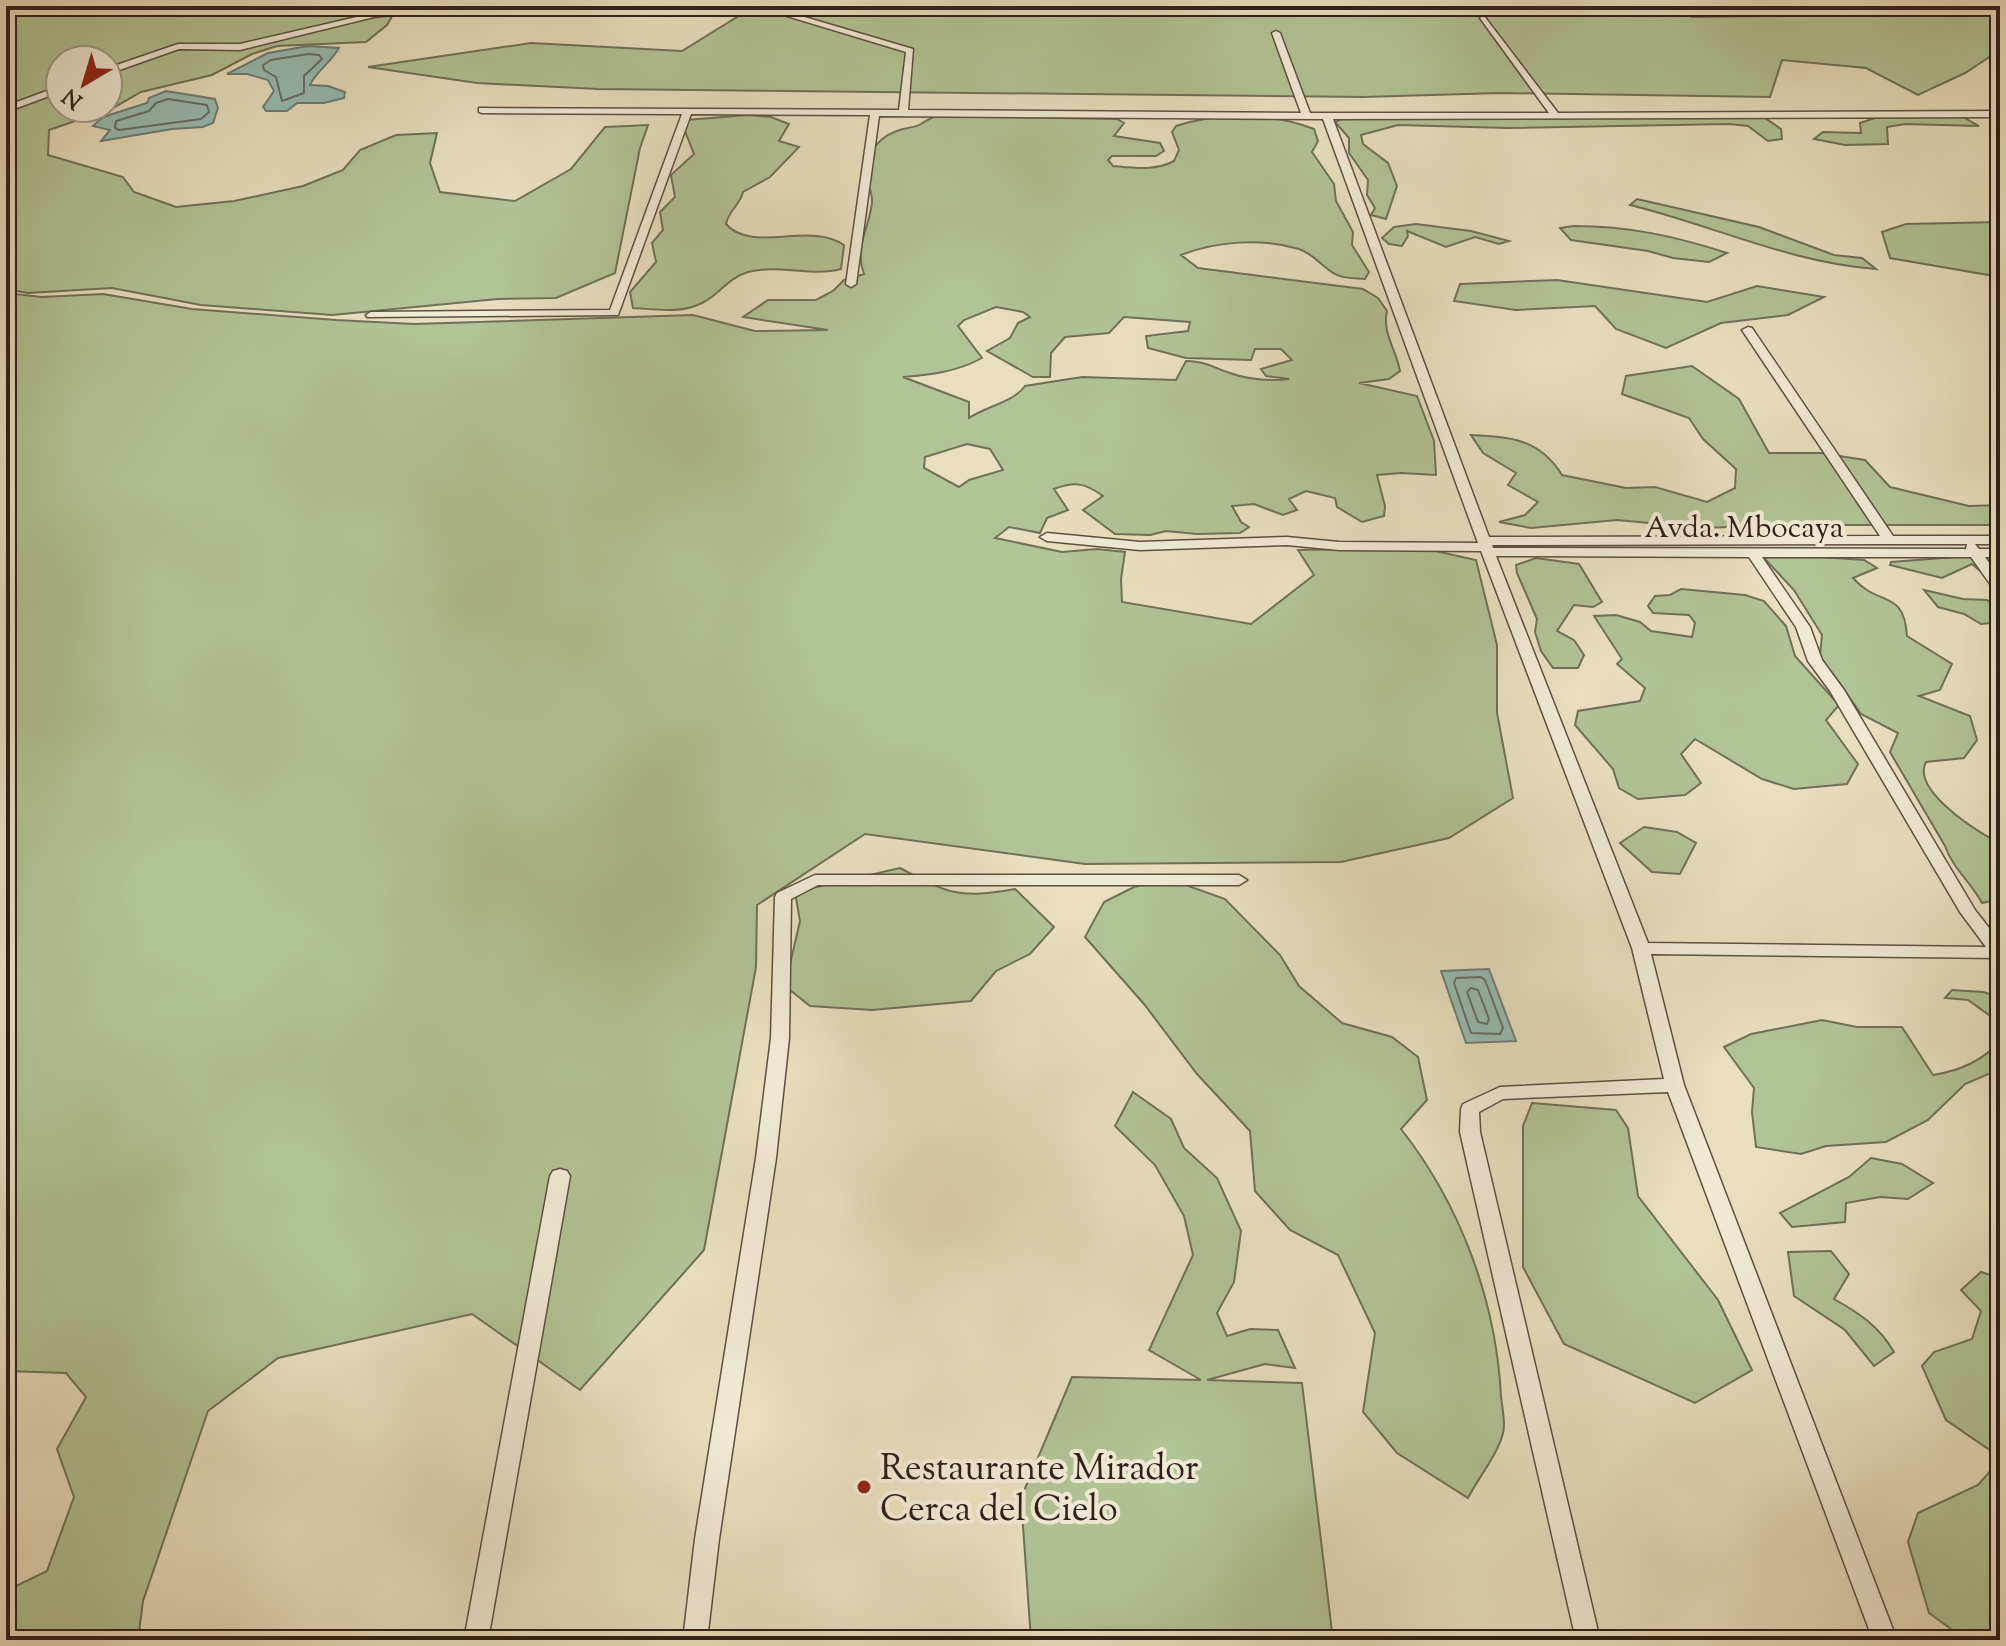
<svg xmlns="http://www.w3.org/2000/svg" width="2006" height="1646" viewBox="0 0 2006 1646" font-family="'Sorts Mill Goudy',serif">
	<rect width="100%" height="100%" fill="#e8dfbe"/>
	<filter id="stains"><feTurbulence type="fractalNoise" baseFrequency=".0025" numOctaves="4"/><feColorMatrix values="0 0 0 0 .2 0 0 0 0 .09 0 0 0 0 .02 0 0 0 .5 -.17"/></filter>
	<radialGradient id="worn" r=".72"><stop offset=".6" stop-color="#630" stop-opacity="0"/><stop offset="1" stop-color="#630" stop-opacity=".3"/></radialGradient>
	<g fill="#b2c395" stroke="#707158" stroke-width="2" fill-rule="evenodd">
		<path d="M 6,6 L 421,6 L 395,11 L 387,25 L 366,42 L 277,46 L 252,54 L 212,75 L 141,92 L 113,108 L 49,130 L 48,155 L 123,177 L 134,192 L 176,207 L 234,201 L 303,186 L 343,170 L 360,150 L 396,135 L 437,133 L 430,163 L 440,192 L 515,201 L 571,169 L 605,127 L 648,125 L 640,148 L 615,273 L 556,298 L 498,299 L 332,315 L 201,305 L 112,288 L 28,293 L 6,289 ZM 60,60 L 108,60 L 108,108 L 60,108 Z"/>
		<path d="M 764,6 L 1666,6 L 1692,17 L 1820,15 L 1884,6 L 2000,6 L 2000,50 L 1965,73 L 1918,95 L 1866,68 L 1782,60 L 1770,97 L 1500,93 L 1363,97 L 598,89 L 477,83 L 368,67 L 531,43 L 682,51 L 742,14 Z"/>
		<path d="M 748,115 L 771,117 L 789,124 L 779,141 L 799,147 L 770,177 L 743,192 C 740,205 729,210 726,224 C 752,254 810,221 844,245 L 841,269 C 812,277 779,264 748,272 C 727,278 715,300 695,306 C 676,313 653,309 633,308 L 630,292 L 656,262 L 652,243 L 663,230 L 660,212 L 675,197 L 671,175 L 694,154 L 685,131 L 686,120 Z"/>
		<path d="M 937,116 L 1117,119 L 1124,123 L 1114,136 L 1160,143 L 1164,151 L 1156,156 L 1112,156 L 1108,160 L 1113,166 C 1135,168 1155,171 1174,161 L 1179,150 L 1172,132 L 1176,126 C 1217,112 1274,113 1314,129 L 1318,141 L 1312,152 L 1334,184 L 1336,201 L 1353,232 L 1352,245 L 1369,272 L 1365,279 C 1356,278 1342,279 1335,274 C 1322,267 1314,254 1299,249 C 1262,238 1216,241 1181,255 L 1198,268 L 1363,289 L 1378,298 L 1387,311 C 1382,333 1396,349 1400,371 L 1389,379 L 1359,383 L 1417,396 L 1434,441 L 1436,475 L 1401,473 L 1377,475 L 1385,506 L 1384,516 L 1362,522 L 1337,507 L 1335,498 L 1306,491 L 1289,499 L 1297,510 L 1283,515 L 1254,504 L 1232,506 L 1241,522 L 1249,527 L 1240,533 L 1197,534 L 1166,531 L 1150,535 L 1115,534 L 1083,510 L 1103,496 C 1085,483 1075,481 1054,489 L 1068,510 L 1047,518 L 1040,533 L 1009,527 L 995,538 L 1062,552 L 1097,549 L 1125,552 L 1121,579 L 1122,602 L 1251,624 L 1314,575 L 1298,550 L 1422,548 L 1476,560 L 1497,645 L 1497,713 L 1513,798 L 1449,838 L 1341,862 L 1085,864 L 865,834 L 757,905 L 756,967 L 704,1250 L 580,1390 L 472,1314 L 278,1358 L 208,1411 L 143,1601 L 138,1640 L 6,1640 L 6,1581 L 8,1590 L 47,1571 L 74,1497 L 57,1449 L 86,1397 L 66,1373 L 6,1371 L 6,293 L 42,297 L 103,294 L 192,309 L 336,320 L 414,324 L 693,315 L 755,331 L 828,330 L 743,317 L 768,300 L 816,300 L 833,291 L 844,280 L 864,274 C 854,247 869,229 872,203 C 873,192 866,182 866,172 C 867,150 882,134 903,129 C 908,128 916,127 921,124 C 927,120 929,118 937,116 ZM 996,307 L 1023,312 L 1030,317 L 1018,323 L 1010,338 L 987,351 L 1033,377 L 1050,377 L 1051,353 L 1065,337 L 1109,333 L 1124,317 L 1190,322 L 1188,331 L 1146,336 L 1148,348 L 1186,358 L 1251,360 L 1255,349 L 1281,349 L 1292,360 L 1261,369 L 1266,376 L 1289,379 C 1269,381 1249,380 1230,373 C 1211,367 1209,362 1186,361 L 1176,380 L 1082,377 L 1025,386 C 1014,402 987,406 969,418 L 969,402 L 903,377 C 929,375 957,372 982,358 L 958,326 L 964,320 ZM 967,444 L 990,449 L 1003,470 L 969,480 L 959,487 L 924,468 L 925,457 Z"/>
		<path d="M 1878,117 L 1963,117 L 1979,126 L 1905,124 L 1887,127 L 1888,144 L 1845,145 L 1814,139 L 1823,132 L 1861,133 L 1860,123 Z"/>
		<path d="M 1344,118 L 1765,118 L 1781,129 L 1782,139 L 1768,141 L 1748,126 L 1729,124 L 1507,128 L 1398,125 L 1361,135 L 1363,144 L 1388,163 L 1397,186 L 1386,219 L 1371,215 L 1375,208 L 1367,195 L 1368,180 L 1349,153 L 1349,138 L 1335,122 Z"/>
		<path d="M 1637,199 L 1759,227 L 1834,255 L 1862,258 L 1876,269 C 1791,263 1712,225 1630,205 Z"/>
		<path d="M 2000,222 L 2000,277 L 1890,258 L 1882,232 L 1906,224 Z"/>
		<path d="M 1416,224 L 1471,231 L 1509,241 L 1499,244 L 1475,237 L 1446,247 L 1407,231 L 1408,236 L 1402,246 L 1389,244 L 1382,238 L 1394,227 Z"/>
		<path d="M 1574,226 C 1628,226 1675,236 1727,253 L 1709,262 L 1673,258 L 1648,251 L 1571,240 L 1560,228 Z"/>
		<path d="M 1557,280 L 1707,302 L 1757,286 L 1824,297 L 1788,315 L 1721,323 L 1666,348 L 1616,329 L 1595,306 L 1516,310 L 1454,301 L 1460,284 Z"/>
		<path d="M 1692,366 L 1739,399 L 1769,453 L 1820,453 L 1865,460 L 1890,487 L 1969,506 L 2000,505 L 2000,525 L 1783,525 L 1704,528 L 1617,520 L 1531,528 L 1499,522 L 1525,515 L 1538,502 L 1508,485 L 1516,473 L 1483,453 L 1471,435 C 1511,437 1540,439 1562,475 L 1626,488 L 1655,487 L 1707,502 L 1735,488 L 1736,469 L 1703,439 L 1689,418 L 1622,394 L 1626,376 Z"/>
		<path d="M 1774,554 L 1864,560 L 1877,568 L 1853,578 C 1879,608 1904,588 1907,636 L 1952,664 L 1940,690 L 1919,696 L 1970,716 L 1977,740 L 1964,758 L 1926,762 C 1911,790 1978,833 2000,843 L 2000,899 L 1982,903 C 1971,882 1953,869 1945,846 L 1890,752 L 1898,733 L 1861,714 L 1838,681 L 1819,665 L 1822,635 L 1794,590 L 1764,558 Z"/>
		<path d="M 1983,555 L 2000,557 L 2000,579 L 1985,575 L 1972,564 L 1942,578 L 1890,565 L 1891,562 Z"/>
		<path d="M 1536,558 L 1579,564 L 1602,602 L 1593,607 L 1574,605 L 1557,631 L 1574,640 L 1584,655 L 1578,668 L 1553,668 L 1541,651 L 1535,632 L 1537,619 L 1517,573 L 1516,565 Z"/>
		<path d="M 1681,589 L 1745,595 L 1764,601 L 1786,626 L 1795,656 L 1839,705 L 1826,720 L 1858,764 L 1847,784 L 1794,789 L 1762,779 L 1695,739 L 1681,754 L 1701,783 L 1685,795 L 1638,799 L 1619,788 L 1613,769 L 1575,725 L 1578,711 L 1640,701 L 1645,688 L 1617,664 L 1622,659 L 1594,616 L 1616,615 L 1640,622 L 1651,631 L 1692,637 L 1695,623 L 1689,615 L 1653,613 L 1648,606 L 1655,596 L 1670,595 Z"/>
		<path d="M 1924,590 L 1963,599 L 1987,600 L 2000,610 L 2000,622 L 1981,624 L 1964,614 L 1938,607 Z"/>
		<path d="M 1644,827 L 1677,832 L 1696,843 L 1680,874 L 1652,872 L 1620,843 Z"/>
		<path d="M 900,868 C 948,894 960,899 1015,889 L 1054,927 L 1030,954 L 996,971 L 971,1001 L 872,1010 L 810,1006 L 785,986 L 800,921 L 795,892 Z"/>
		<path d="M 1169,879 L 1225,899 L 1280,955 L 1299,986 L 1342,1023 L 1392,1037 L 1418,1057 L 1427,1100 L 1401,1129 C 1460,1204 1496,1300 1501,1396 C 1502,1407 1506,1423 1503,1433 C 1499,1452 1477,1480 1468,1498 L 1397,1453 L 1363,1412 L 1375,1333 L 1338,1255 L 1290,1230 L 1255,1191 L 1250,1131 L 1197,1074 L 1144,1004 L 1085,937 L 1104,902 L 1134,887 Z"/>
		<path d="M 1952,990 L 1983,992 L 2000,997 L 2000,1023 L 1968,1000 L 1945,998 Z"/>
		<path d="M 1822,1020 L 1857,1027 L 1902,1027 L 1933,1075 C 1958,1071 1983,1061 2000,1041 L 2000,1069 L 1965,1084 L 1928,1120 L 1886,1142 L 1826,1146 L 1801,1154 L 1756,1147 L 1752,1112 L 1754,1088 L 1724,1047 L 1751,1034 Z"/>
		<path d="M 1133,1092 L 1171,1119 L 1184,1148 L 1217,1178 L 1241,1231 L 1234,1282 L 1217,1313 L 1227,1336 L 1250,1329 L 1278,1330 L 1295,1368 L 1265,1364 L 1207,1380 L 1302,1383 L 1333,1640 L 1031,1640 L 1021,1498 L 1072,1377 L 1201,1380 L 1149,1350 L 1193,1255 L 1184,1216 L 1155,1165 L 1115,1126 Z"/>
		<path d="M 1532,1103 L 1616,1110 L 1628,1128 L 1638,1196 L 1718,1300 L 1752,1370 L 1695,1403 L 1564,1344 L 1523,1267 L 1523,1126 Z"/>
		<path d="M 1871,1158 L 1902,1164 L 1933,1183 L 1908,1199 L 1880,1197 L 1846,1203 L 1845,1222 L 1792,1227 L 1780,1213 L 1849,1177 Z"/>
		<path d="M 1831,1251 L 1849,1274 L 1834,1299 C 1859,1313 1879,1326 1894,1352 L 1874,1366 L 1845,1330 L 1794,1296 L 1788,1252 Z"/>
		<path d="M 1981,1272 L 2000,1278 L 2000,1457 L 1946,1420 L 1922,1366 L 1934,1352 L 1972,1339 L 1981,1311 L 1961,1290 Z"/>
		<path d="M 2000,1460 L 2000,1640 L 1966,1640 L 1929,1613 L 1908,1542 L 1918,1513 L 1978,1485 Z"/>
	</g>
	<g fill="#97bcb4" stroke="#6d7d76" stroke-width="2">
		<path d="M 308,46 L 339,48 C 331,62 315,73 310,85 L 328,86 L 345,92 L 344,98 L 324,103 L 297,103 L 287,111 L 266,111 L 263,107 L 274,91 L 268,80 L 247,74 L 227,74 L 268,53 Z"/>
		<path d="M 166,91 L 215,99 L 218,108 L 213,123 L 203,127 L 172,129 L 101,141 L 110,130 L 93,126 L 103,117 L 147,103 L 149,98 Z"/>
		<path d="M 1489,969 L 1516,1041 L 1466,1043 L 1441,971 Z"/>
	</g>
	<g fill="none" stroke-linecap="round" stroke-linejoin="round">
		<g stroke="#636e67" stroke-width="2">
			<path d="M 308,54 L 319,55 L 322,59 L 304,76 L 304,93 L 282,101 L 276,77 L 264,70 L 263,65 L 271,60 Z"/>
			<path d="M 168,99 L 207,105 L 209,112 L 201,119 L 119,130 L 115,128 L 116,121 L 149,111 L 156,103 Z"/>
			<path d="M 1481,977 L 1485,980 L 1503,1028 L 1500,1034 L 1471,1033 L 1454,983 L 1456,978 Z"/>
			<path d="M 1471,988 L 1478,990 L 1489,1019 L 1487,1024 L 1478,1022 L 1467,992 Z"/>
		</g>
		<defs>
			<g id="street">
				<path d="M 444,6 L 473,6 L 374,17 L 240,50 L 179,49 L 108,74 L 108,68 L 178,44 L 240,44 L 374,13 Z"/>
				<path d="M 754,6 L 767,6 L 913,49 L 908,110 L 1301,113 L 1272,33 L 1276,31 L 1280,33 L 1310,113 L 1549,113 L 1480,18 L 1484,16 L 1558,113 L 2000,111 L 2000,117 L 1333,119 L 1489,537 L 1880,536 L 1742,330 L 1748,327 L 1752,328 L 1893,536 L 2000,536 L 2000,544 L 1975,544 L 1979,549 L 2000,549 L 2000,557 L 1985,557 L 2000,578 L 2000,592 L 1995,591 L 1971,557 L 1762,557 L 1810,627 L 1822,660 L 1844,690 L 1975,910 L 2000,942 L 2000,958 L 1651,954 L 1684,1085 L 1897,1640 L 1873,1640 L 1668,1092 L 1503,1099 L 1479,1112 L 1480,1132 L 1600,1640 L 1576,1640 L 1460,1132 L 1461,1109 L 1463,1104 L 1500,1087 L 1664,1079 L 1632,948 L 1481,551 L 1339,550 L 1287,545 L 1140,550 L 1047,541 L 1040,537 L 1047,533 L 1140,542 L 1287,537 L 1339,542 L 1478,543 L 1323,119 L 879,116 L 856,284 L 851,287 L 846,284 L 870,115 L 691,114 L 618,315 L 367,317 L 366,315 L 371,312 L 610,310 L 682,114 L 482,113 L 479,112 L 479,108 L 899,110 L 906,52 ZM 1893,544 L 1967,544 L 1966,549 L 1493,548 L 1492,545 ZM 1496,556 L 1749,557 L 1796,627 L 1808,661 L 1830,691 L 1960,912 L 1986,947 L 1648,943 Z"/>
				<path d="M 60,86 L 60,92 L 6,112 L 6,106 Z"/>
				<path d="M 815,875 L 1239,875 L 1247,880 L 1239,885 L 818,885 L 791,899 L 789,1038 L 776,1158 L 719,1539 L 707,1640 L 683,1640 L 695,1539 L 756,1158 L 771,1038 L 775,897 L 777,893 Z"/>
				<path d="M 560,1169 L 567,1171 L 570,1176 L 488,1640 L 464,1640 L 550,1176 L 553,1171 Z"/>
			</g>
		</defs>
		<use href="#street" stroke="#5d4f43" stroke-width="3"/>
		<use href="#street" fill="#f0ead5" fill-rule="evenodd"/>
	</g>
	<circle fill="#8f2418" stroke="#f0ead5" stroke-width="3" cx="864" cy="1487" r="8"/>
	<g text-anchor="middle" stroke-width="8" stroke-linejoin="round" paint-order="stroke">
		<g font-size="30" fill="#2f1f1a" stroke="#f0ead5">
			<text x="1744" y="537">Avda. Mbocaya</text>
		</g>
		<g font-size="36" fill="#2f1f1a" stroke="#f0ead5" text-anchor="start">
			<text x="880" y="1479">Restaurante Mirador<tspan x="880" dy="41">Cerca del Cielo</tspan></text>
		</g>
	</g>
	<rect width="2006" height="1646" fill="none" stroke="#e8dfbe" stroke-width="32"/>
	<rect x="8" y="8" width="1990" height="1630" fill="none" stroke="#2f1f1a" stroke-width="4"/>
	<rect x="16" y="16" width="1974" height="1614" fill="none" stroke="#2f1f1a" stroke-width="2"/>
	<g transform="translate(84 84) rotate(218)"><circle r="38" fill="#f0ead5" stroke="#a3998a" stroke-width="2"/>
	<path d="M0-6L14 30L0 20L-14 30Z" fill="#8f2418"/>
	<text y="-12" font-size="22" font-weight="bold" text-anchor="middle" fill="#2f1f1a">N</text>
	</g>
	<rect width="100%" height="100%" filter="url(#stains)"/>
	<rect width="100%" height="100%" fill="url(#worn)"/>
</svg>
